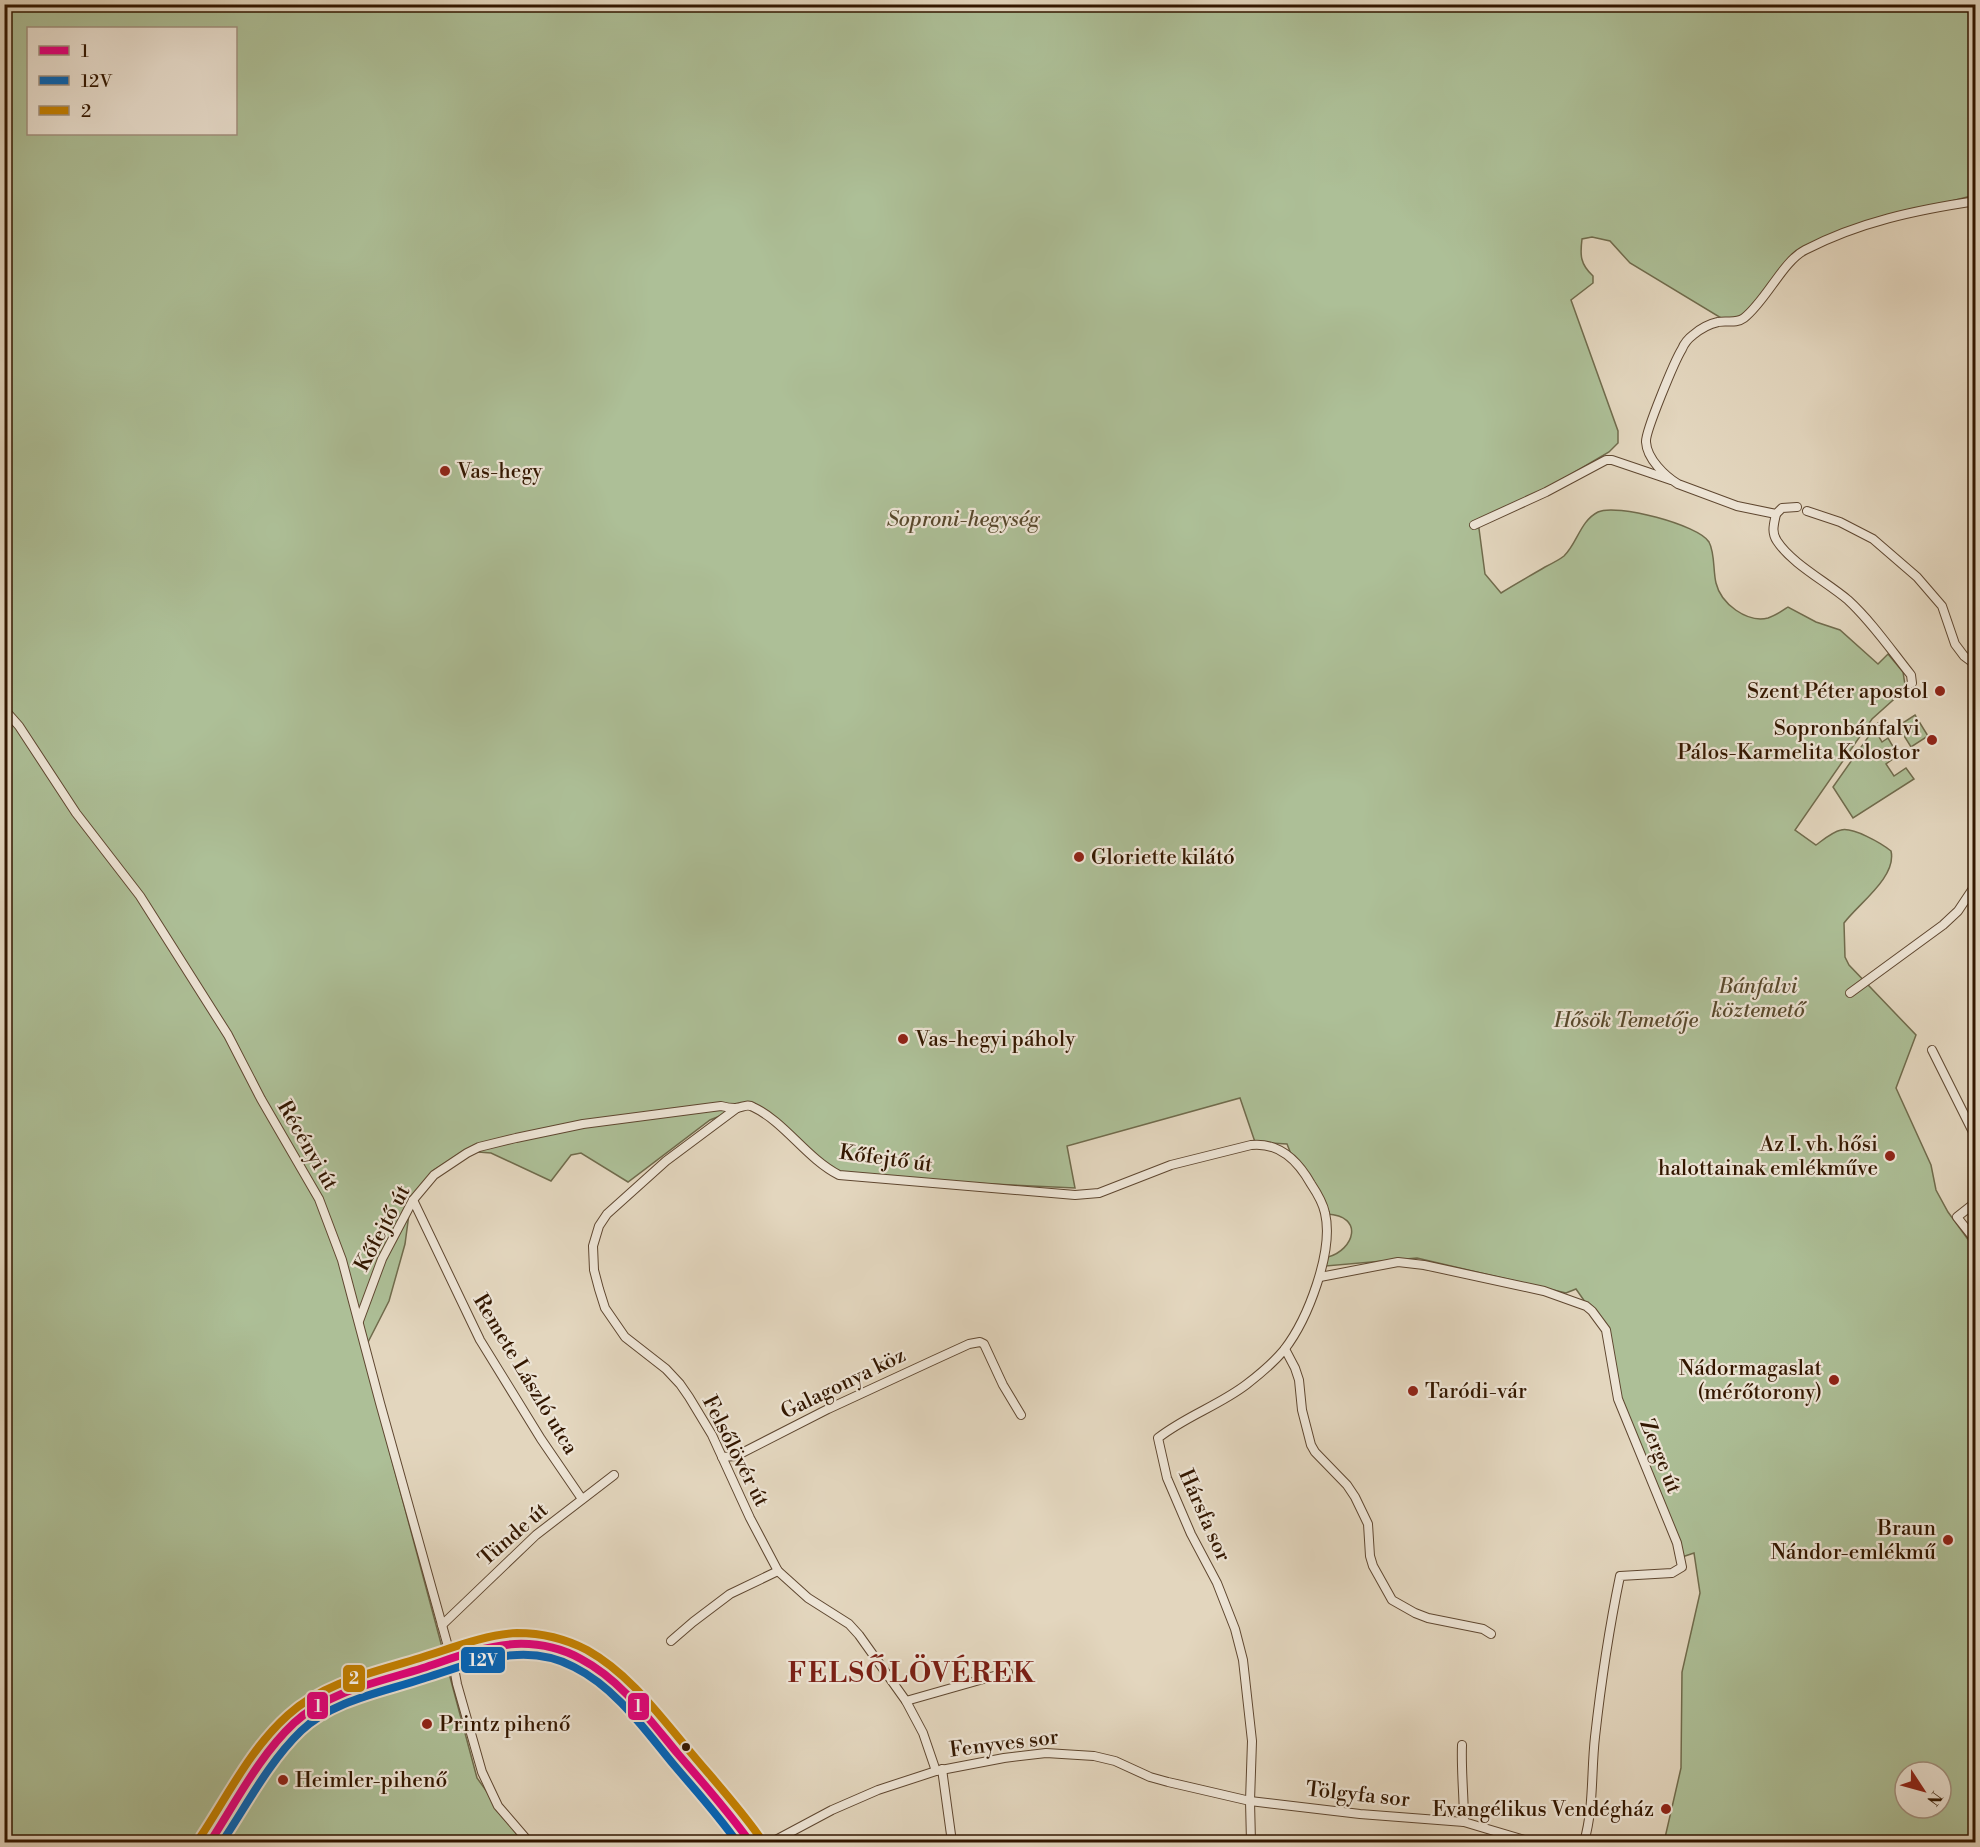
<svg xmlns="http://www.w3.org/2000/svg" width="1980" height="1847" viewBox="0 0 1980 1847" font-family="'Libre Bodoni',serif">
	<rect width="100%" height="100%" fill="#e3d6be"/>
	<filter id="stains"><feTurbulence type="fractalNoise" baseFrequency=".00333" numOctaves="4"/><feColorMatrix values="0 0 0 0 .2 0 0 0 0 .09 0 0 0 0 .02 0 0 0 .5 -.17"/></filter>
	<radialGradient id="worn" r=".72"><stop offset=".6" stop-color="#630" stop-opacity="0"/><stop offset="1" stop-color="#630" stop-opacity=".3"/></radialGradient>
	<g fill="#adbf97" stroke="#706b4c" stroke-width="1.5" fill-rule="evenodd">
		<path d="M 5,5 L 1975,5 L 1975,195 L 1858,225 L 1798,254 L 1740,320 L 1726,321 L 1630,263 L 1610,241 L 1592,237 L 1582,239 C 1580,255 1580,264 1593,276 L 1593,283 L 1571,300 L 1618,431 L 1618,443 L 1609,452 L 1546,489 L 1478,521 L 1485,574 L 1501,593 C 1515,584 1530,576 1545,567 C 1551,564 1559,560 1564,556 C 1577,544 1580,521 1598,512 C 1616,503 1699,525 1709,542 C 1715,553 1713,571 1716,583 C 1721,604 1747,623 1768,618 C 1775,616 1782,611 1788,607 L 1816,622 L 1840,630 L 1878,664 L 1888,654 L 1903,672 L 1905,685 L 1902,692 L 1872,719 L 1795,830 L 1816,845 C 1823,840 1832,832 1841,830 C 1853,827 1881,843 1891,851 C 1897,877 1858,904 1844,923 L 1845,957 L 1849,965 L 1916,1035 L 1896,1088 L 1931,1165 L 1936,1190 L 1948,1212 L 1975,1249 L 1975,1842 L 1664,1842 L 1681,1768 L 1682,1672 L 1700,1593 L 1694,1553 L 1682,1557 L 1616,1398 L 1604,1329 L 1576,1289 L 1566,1293 L 1417,1258 L 1326,1266 L 1328,1257 C 1354,1250 1365,1216 1327,1214 L 1293,1159 L 1287,1144 L 1255,1142 L 1240,1098 L 1067,1146 L 1075,1188 L 847,1177 L 823,1167 L 788,1134 L 747,1105 L 710,1120 L 628,1182 L 581,1153 L 571,1155 L 551,1181 L 491,1153 L 465,1151 L 434,1170 L 411,1199 L 405,1244 L 389,1301 L 363,1352 L 477,1778 L 523,1842 L 5,1842 ZM 28,28 L 236,28 L 236,134 L 28,134 ZM 1905,1772 L 1941,1772 L 1941,1808 L 1905,1808 Z"/>
		<path d="M 1915,715 L 1928,736 L 1911,747 L 1898,726 Z"/>
		<path d="M 1878,723 L 1884,732 L 1878,735 L 1882,742 L 1888,738 L 1898,755 L 1886,764 L 1894,776 L 1906,768 L 1914,779 L 1853,818 L 1833,787 Z"/>
	</g>
	<g fill="none" stroke-linecap="round" stroke-linejoin="round">
		<defs>
			<g id="street">
				<path d="M 1797,507 L 1782,508 L 1776,514 L 1737,506 L 1678,484 C 1665,476 1647,459 1646,442 C 1645,432 1675,360 1682,349 C 1684,344 1689,338 1693,335 C 1700,329 1709,324 1718,322 C 1726,320 1736,324 1744,318 C 1766,301 1783,261 1805,250 C 1859,222 1916,210 1976,201"/>
				<path d="M 1807,511 L 1840,522 L 1873,539 L 1917,577 L 1942,606 L 1955,644 L 1964,656 L 1976,665"/>
				<path d="M 1776,514 C 1774,524 1771,532 1777,541 C 1792,564 1827,582 1848,600 C 1872,622 1891,650 1911,675 L 1912,683"/>
				<path d="M 1474,525 L 1546,492 L 1606,460 L 1612,460 L 1671,480"/>
				<path d="M 4,709 L 19,726 L 76,813 L 140,896 L 228,1035 L 261,1099 L 319,1199 L 342,1260 L 380,1403 L 454,1668 L 457,1684 L 482,1772 L 498,1806 L 529,1842"/>
				<path d="M 1850,993 L 1943,925 L 1958,911 L 1976,884"/>
				<path d="M 1932,1050 L 1976,1138"/>
				<path d="M 737,1108 L 666,1161 L 607,1214 L 599,1226 L 593,1246 L 594,1270 L 599,1289 L 605,1308 L 625,1337 L 666,1369 L 680,1384 L 689,1397 L 712,1435 L 750,1518 L 778,1571 L 808,1598 L 849,1624 L 859,1635 L 906,1701 L 923,1733 L 936,1771"/>
				<path d="M 413,1200 L 480,1340 L 541,1439 L 582,1499"/>
				<path d="M 1976,1202 L 1957,1217 L 1976,1241"/>
				<path d="M 1320,1277 L 1398,1262 L 1424,1265 L 1544,1291 L 1586,1306 L 1592,1311 L 1606,1330 L 1618,1399 L 1677,1543 L 1682,1567 L 1672,1573 L 1620,1576 C 1609,1629 1601,1683 1595,1737 C 1591,1772 1594,1808 1584,1842"/>
				<path d="M 359,1321 L 382,1259 L 413,1200 L 434,1175 L 467,1153 L 479,1147 L 516,1138 L 583,1124 L 721,1106 C 725,1107 731,1108 735,1108 C 742,1108 747,1103 753,1107 C 785,1122 806,1158 839,1175 L 1075,1195 L 1099,1193 L 1171,1165 L 1251,1145 C 1280,1142 1298,1161 1311,1184 C 1317,1193 1323,1203 1325,1213 C 1334,1251 1308,1319 1284,1350 C 1274,1362 1260,1374 1247,1384 C 1220,1405 1186,1416 1158,1438 L 1167,1478 L 1191,1534 L 1217,1583 L 1235,1629 L 1243,1660 L 1252,1741 L 1250,1801 L 1251,1842"/>
				<path d="M 1285,1349 L 1295,1368 L 1299,1380 L 1302,1410 L 1311,1445 L 1315,1452 L 1347,1485 L 1355,1497 L 1368,1524 L 1370,1556 L 1373,1566 L 1392,1600 L 1415,1613 L 1428,1618 L 1483,1629 L 1491,1634"/>
				<path d="M 722,1457 L 736,1456 L 828,1409 L 934,1360 L 969,1344 L 980,1342 L 984,1344 L 1003,1385 L 1021,1415"/>
				<path d="M 442,1625 L 536,1535 L 614,1475"/>
				<path d="M 671,1641 L 693,1622 L 730,1594 L 778,1571"/>
				<path d="M 906,1701 L 1008,1672"/>
				<path d="M 1462,1745 C 1461,1771 1464,1796 1464,1822"/>
				<path d="M 942,1769 L 952,1842"/>
				<path d="M 210,1842 C 237,1802 258,1758 293,1724 C 304,1714 318,1704 331,1699 C 365,1685 403,1675 438,1663 C 464,1655 490,1645 517,1644 C 540,1643 563,1649 583,1660 C 621,1680 648,1719 676,1751 C 701,1781 728,1810 750,1842"/>
				<path d="M 772,1842 L 832,1810 L 878,1790 L 936,1771 L 1004,1758 L 1046,1753 L 1094,1756 L 1115,1761 L 1150,1777 L 1168,1782 L 1250,1801 L 1360,1814 L 1464,1822 L 1531,1842"/>
			</g>
		</defs>
		<use href="#street" stroke="#5f4730" stroke-width="10"/>
		<use href="#street" stroke="#ede4d5" stroke-width="8"/>
		<defs>
			<path id="bus-1" d="M 210,1842 C 236,1802 259,1756 294,1723 C 328,1691 380,1682 423,1668 C 453,1658 483,1646 515,1644 C 538,1643 561,1648 581,1659 C 621,1680 649,1719 678,1754 C 703,1783 728,1811 750,1842"/>
			<path id="bus-2" d="M 222,1842 C 247,1805 268,1763 301,1731 C 333,1700 384,1692 425,1678 C 455,1669 485,1656 517,1655 C 537,1654 557,1658 574,1667 C 616,1688 645,1730 674,1765 C 696,1791 718,1815 737,1842"/>
			<path id="bus-3" d="M 201,1836 C 228,1795 251,1748 288,1715 C 324,1682 375,1672 420,1658 C 452,1648 484,1635 517,1633 C 541,1633 566,1639 587,1650 C 628,1673 657,1712 687,1748 C 711,1777 737,1805 759,1836"/>
		</defs>
		<use href="#bus-1" stroke="#ede4d5" stroke-width="12"/>
		<use href="#bus-2" stroke="#ede4d5" stroke-width="12"/>
		<use href="#bus-3" stroke="#ede4d5" stroke-width="12"/>
		<use href="#bus-1" stroke="#e5007d" stroke-width="8"/>
		<use href="#bus-2" stroke="#0065bd" stroke-width="8"/>
		<use href="#bus-3" stroke="#c68200" stroke-width="8"/>
	</g>
	<g fill="#8f2418" stroke="#ede4d5" stroke-width="2">
		<circle cx="445" cy="471" r="6"/>
		<circle cx="1940" cy="691" r="6"/>
		<circle cx="1932" cy="740" r="6"/>
		<circle cx="1079" cy="857" r="6"/>
		<circle cx="903" cy="1039" r="6"/>
		<circle cx="1890" cy="1156" r="6"/>
		<circle cx="1834" cy="1380" r="6"/>
		<circle cx="1413" cy="1391" r="6"/>
		<circle cx="1948" cy="1540" r="6"/>
		<circle cx="427" cy="1724" r="6"/>
		<circle cx="283" cy="1780" r="6"/>
		<circle cx="1666" cy="1809" r="6"/>
	</g>
	<circle fill="#331700" stroke="#ede4d5" stroke-width="2" cx="686" cy="1747" r="5"/>
	<g text-anchor="middle" stroke-width="4.5" stroke-linejoin="round" paint-order="stroke">
		<g font-size="21" fill="#331700" stroke="#ede4d5" text-anchor="start">
			<text x="457" y="478">Vas-hegy</text>
			<text x="1928" y="698" text-anchor="end">Szent Péter apostol</text>
			<text x="1920" y="735" text-anchor="end">Sopronbánfalvi<tspan x="1920" dy="24">Pálos-Karmelita Kolostor</tspan></text>
			<text x="1091" y="864">Gloriette kilátó</text>
			<text x="915" y="1046">Vas-hegyi páholy</text>
			<text x="1878" y="1151" text-anchor="end">Az I. vh. hősi<tspan x="1878" dy="24">halottainak emlékműve</tspan></text>
			<text x="1822" y="1375" text-anchor="end">Nádormagaslat<tspan x="1822" dy="24">(mérőtorony)</tspan></text>
			<text x="1425" y="1398">Taródi-vár</text>
			<text x="1936" y="1535" text-anchor="end">Braun<tspan x="1936" dy="24">Nándor-emlékmű</tspan></text>
			<text x="439" y="1731">Printz pihenő</text>
			<text x="295" y="1787">Heimler-pihenő</text>
			<text x="1654" y="1816" text-anchor="end">Evangélikus Vendégház</text>
		</g>
		<g font-size="21" font-style="italic" fill="#58492d" stroke="#ede4d5">
			<text x="963" y="526">Soproni-hegység</text>
			<text x="1758" y="993">Bánfalvi<tspan x="1758" dy="24">köztemető</tspan></text>
			<text x="1626" y="1027">Hősök Temetője</text>
		</g>
		<g font-size="21" fill="#331700" stroke="#ede4d5">
			<text transform="translate(308 1145) rotate(60)" y="7">Récényi út</text>
			<text transform="translate(886 1158) rotate(8)" y="7">Kőfejtő út</text>
			<text transform="translate(382 1228) rotate(-62)" y="7">Kőfejtő út</text>
			<text transform="translate(526 1374) rotate(59)" y="7">Remete László utca</text>
			<text transform="translate(843 1383) rotate(-26)" y="7">Galagonya köz</text>
			<text transform="translate(736 1451) rotate(63)" y="7">Felsőlövér út</text>
			<text transform="translate(1661 1456) rotate(68)" y="7">Zerge út</text>
			<text transform="translate(1205 1515) rotate(66)" y="7">Hársfa sor</text>
			<text transform="translate(513 1534) rotate(-41)" y="7">Tünde út</text>
			<text transform="translate(1004 1743) rotate(-7)" y="7">Fenyves sor</text>
			<text transform="translate(1358 1794) rotate(6)" y="7">Tölgyfa sor</text>
		</g>
		<g font-size="27" font-weight="bold" letter-spacing="1.5" fill="#7a1f14" stroke="#ede4d5">
			<text x="912" y="1682">FELSŐLÖVÉREK</text>
		</g>
	</g>
	<g stroke="#ede4d5" stroke-width="2">
		<rect x="460" y="1646" width="46" height="28" rx="6" fill="#0065bd"/>
		<rect x="342" y="1664" width="24" height="29" rx="6" fill="#c68200"/>
		<rect x="306" y="1691" width="23" height="29" rx="6" fill="#e5007d"/>
		<rect x="627" y="1692" width="23" height="29" rx="6" fill="#e5007d"/>
	</g>
	<g font-size="16" text-anchor="middle" font-weight="bold" fill="#fff">
		<text x="483" y="1666">12V</text>
		<text x="354" y="1684">2</text>
		<text x="318" y="1712">1</text>
		<text x="638" y="1712">1</text>
	</g>
	<rect width="1980" height="1847" fill="none" stroke="#e3d6be" stroke-width="24"/>
	<rect x="6" y="6" width="1968" height="1835" fill="none" stroke="#331700" stroke-width="3"/>
	<rect x="12" y="12" width="1956" height="1823" fill="none" stroke="#331700" stroke-width="1.5"/>
	<rect x="27" y="27" width="210" height="108" fill="#ede4d5" stroke="#a39280" stroke-width="1.5"/>
	<rect x="39" y="46" width="30" height="9" fill="#e5007d" stroke="#a39280" stroke-width="1.5"/>
	<text x="81" y="57" font-size="18" fill="#331700">1</text>
	<rect x="39" y="76" width="30" height="9" fill="#0065bd" stroke="#a39280" stroke-width="1.5"/>
	<text x="81" y="87" font-size="18" fill="#331700">12V</text>
	<rect x="39" y="106" width="30" height="9" fill="#c68200" stroke="#a39280" stroke-width="1.5"/>
	<text x="81" y="117" font-size="18" fill="#331700">2</text>
	<g transform="translate(1923 1790) rotate(126)"><circle r="28" fill="#ede4d5" stroke="#a39280" stroke-width="1.5"/>
	<path d="M0-4.5L10 22L0 15L-10 22Z" fill="#8f2418"/>
	<text y="-9" font-size="16" font-weight="bold" text-anchor="middle" fill="#331700">N</text>
	</g>
	<rect width="100%" height="100%" filter="url(#stains)"/>
	<rect width="100%" height="100%" fill="url(#worn)"/>
</svg>
